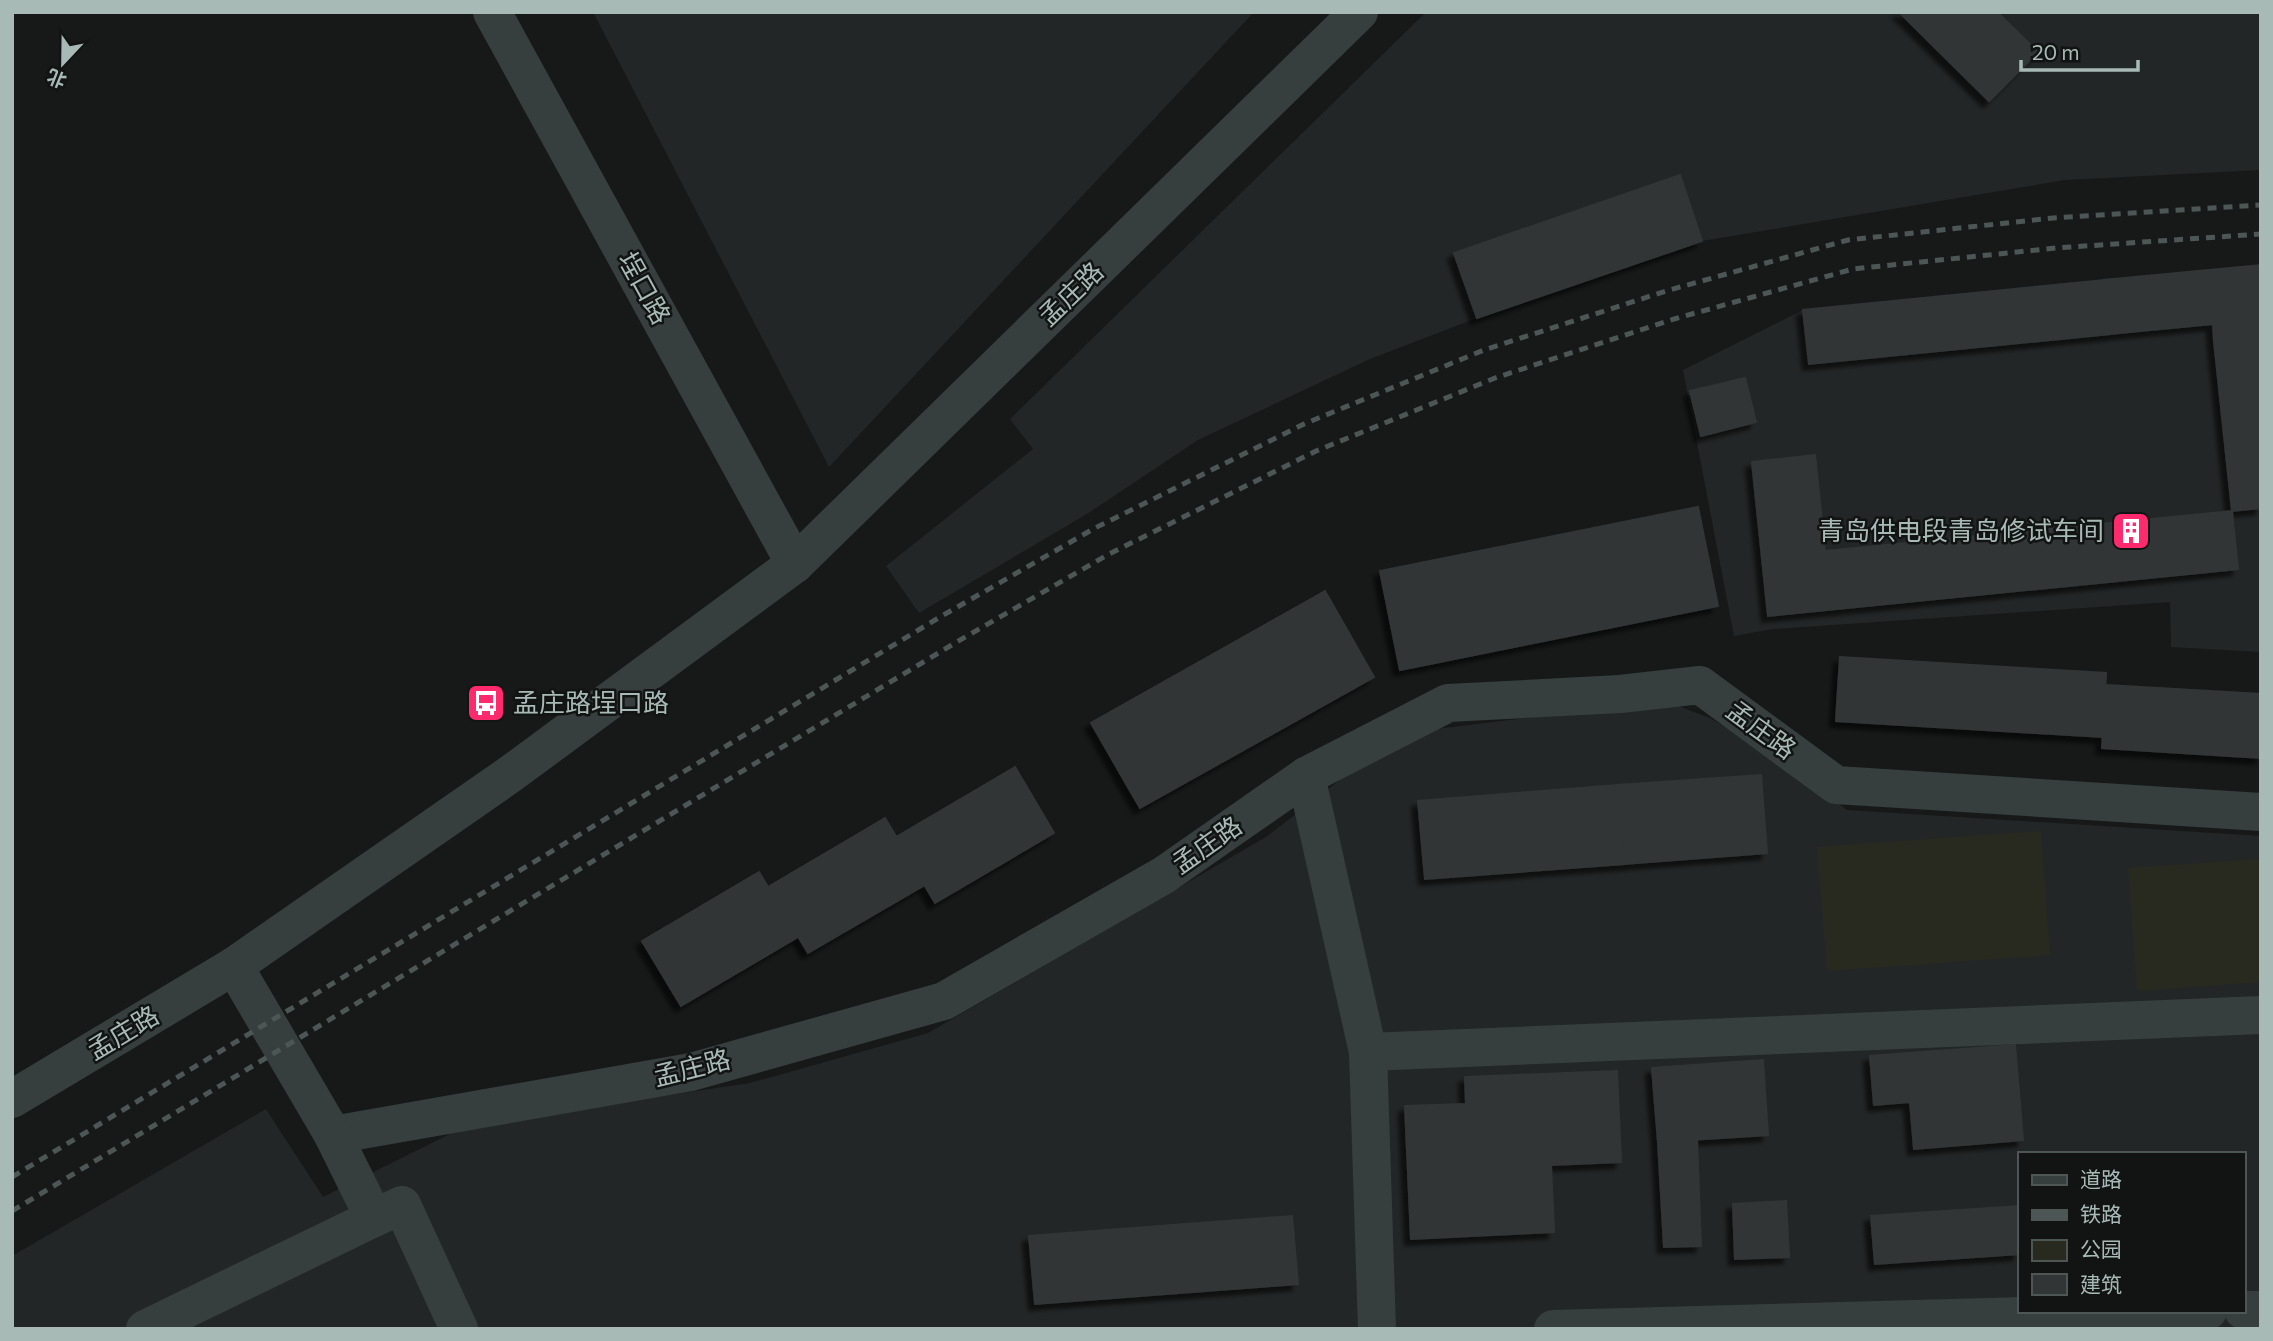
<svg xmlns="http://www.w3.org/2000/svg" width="2273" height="1341" viewBox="0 0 2273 1341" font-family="Commissioner,'Noto Sans SC',sans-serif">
	<defs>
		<filter id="shadow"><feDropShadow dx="-6" dy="6" stdDeviation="2" flood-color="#0009"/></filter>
	</defs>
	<rect width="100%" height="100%" fill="#171919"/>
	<g fill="#232626" fill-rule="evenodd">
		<path d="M 593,12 L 1254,12 L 829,467 Z"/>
		<path d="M 1426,12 L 2261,12 L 2261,170 L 2065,180 L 1702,241 L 1477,318 L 1370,359 L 1198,440 L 1087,514 L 919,613 L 886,566 L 1033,449 L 1010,419 Z"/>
		<path d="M 2261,265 L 2261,652 L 2171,647 L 2170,602 L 1773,629 L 1734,636 L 1683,370 L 1803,310 Z"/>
		<path d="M 1665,701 L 1710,718 L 1770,753 L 1847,810 L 2261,836 L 2261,1329 L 12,1329 L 12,1256 L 266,1109 L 323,1197 L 468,1125 L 750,1083 L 928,1033 L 1266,837 L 1350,772 L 1428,730 ZM 2019,1154 L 2243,1154 L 2243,1311 L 2019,1311 Z"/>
	</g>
	<g fill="#282a20">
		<path d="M 2041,831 L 2050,955 L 1827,971 L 1817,847 Z"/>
		<path d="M 2261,859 L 2261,982 L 2137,991 L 2128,868 Z"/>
	</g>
	<g fill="#323535" stroke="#313535" stroke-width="2" filter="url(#shadow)">
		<path d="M 1899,12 L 1997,12 L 2038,52 L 1989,101 Z"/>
		<path d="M 1680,175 L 1702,241 L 1477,318 L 1454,253 Z"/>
		<path d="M 2261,265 L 2261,336 L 2214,341 L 2213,324 L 2110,334 L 2104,280 Z"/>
		<path d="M 2104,280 L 2110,334 L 1809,364 L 1803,310 Z"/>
		<path d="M 2261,336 L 2261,508 L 2232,511 L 2214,341 Z"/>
		<path d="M 1745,378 L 1756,422 L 1701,436 L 1690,391 Z"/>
		<path d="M 1815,455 L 1825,551 L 2232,511 L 2238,569 L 1768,616 L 1752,462 Z"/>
		<path d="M 1698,507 L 1718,606 L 1400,670 L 1380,571 Z"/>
		<path d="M 1325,591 L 1374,677 L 1140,808 L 1091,723 Z"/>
		<path d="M 1840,657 L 2106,673 L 2103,737 L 1836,721 Z"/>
		<path d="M 2106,685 L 2261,694 L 2261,758 L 2102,748 Z"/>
		<path d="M 1015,767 L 1054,833 L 935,903 L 896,837 Z"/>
		<path d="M 1761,775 L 1767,853 L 1624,864 L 1618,785 Z"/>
		<path d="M 1618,785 L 1624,864 L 1425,879 L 1418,801 Z"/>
		<path d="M 885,818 L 925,885 L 808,953 L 768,887 Z"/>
		<path d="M 759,872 L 798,937 L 681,1006 L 642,941 Z"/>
		<path d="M 2015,1045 L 2023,1140 L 1914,1149 L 1910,1102 L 1874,1105 L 1870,1056 Z"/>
		<path d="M 1763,1060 L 1768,1135 L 1658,1142 L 1652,1068 Z"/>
		<path d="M 1617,1071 L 1621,1162 L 1551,1165 L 1554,1232 L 1411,1239 L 1405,1106 L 1466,1104 L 1465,1077 Z"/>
		<path d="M 1697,1140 L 1701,1246 L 1664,1247 L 1658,1142 Z"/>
		<path d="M 1786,1201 L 1789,1257 L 1735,1259 L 1733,1204 Z"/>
		<path d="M 2019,1206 L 2019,1254 L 1875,1264 L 1871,1216 Z"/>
		<path d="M 1292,1216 L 1298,1284 L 1035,1304 L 1029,1236 Z"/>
	</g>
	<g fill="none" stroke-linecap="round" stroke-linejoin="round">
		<g stroke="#373f3e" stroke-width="38">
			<path d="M 492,12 L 795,564"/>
			<path d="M 1306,776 L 1368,1052"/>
			<path d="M 234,966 L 333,1135 L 691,1072 L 944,1001 L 1164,875 L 1306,776 L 1448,703 L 1620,694 L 1700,685 L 1836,785 L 2261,812"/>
			<path d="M 12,1099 L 234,966 L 509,775 L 795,564 L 1359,12"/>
			<path d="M 374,1218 L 402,1205 L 459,1329"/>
			<path d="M 2243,1310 L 2261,1310"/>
			<path d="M 145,1329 L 374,1218 L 333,1135"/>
			<path d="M 1377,1329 L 1368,1052 L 2261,1015"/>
			<path d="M 1553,1329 L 2208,1311"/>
		</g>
		<g stroke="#4c5654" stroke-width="5" stroke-dasharray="9 7" stroke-linecap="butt">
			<path d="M 12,1177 L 940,617 L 1095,528 L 1304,424 L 1484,350 L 1666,291 L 1848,240 L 2053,218 L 2261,205"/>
			<path d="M 12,1211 L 955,643 L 1109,554 L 1316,451 L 1495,378 L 1674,319 L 1853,269 L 2056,248 L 2261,234"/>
		</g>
	</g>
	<defs>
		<symbol id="building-square" viewBox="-11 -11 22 22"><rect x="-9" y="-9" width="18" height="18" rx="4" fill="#ff296d" stroke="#121414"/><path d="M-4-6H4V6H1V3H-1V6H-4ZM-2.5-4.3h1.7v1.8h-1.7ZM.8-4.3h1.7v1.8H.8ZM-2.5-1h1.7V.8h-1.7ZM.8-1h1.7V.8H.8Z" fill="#fff"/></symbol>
		<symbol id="bus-square" viewBox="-11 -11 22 22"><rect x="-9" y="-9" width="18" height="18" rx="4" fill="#ff296d" stroke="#121414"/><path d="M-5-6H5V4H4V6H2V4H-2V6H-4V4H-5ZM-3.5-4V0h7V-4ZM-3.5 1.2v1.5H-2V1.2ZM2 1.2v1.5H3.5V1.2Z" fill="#fff"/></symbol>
	</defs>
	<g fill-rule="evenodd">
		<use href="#building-square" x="2109" y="509" width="44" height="44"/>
		<use href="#bus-square" x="464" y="681" width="44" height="44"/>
	</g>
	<g text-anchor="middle" stroke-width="5" stroke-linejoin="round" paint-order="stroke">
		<g font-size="26" fill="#a8bab5" stroke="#121414">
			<text transform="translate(644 288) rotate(61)" y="9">埕口路</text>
			<text transform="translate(1071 294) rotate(-44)" y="9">孟庄路</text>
			<text transform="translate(1761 730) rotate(36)" y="9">孟庄路</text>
			<text transform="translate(1207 845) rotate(-35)" y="9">孟庄路</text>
			<text transform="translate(123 1033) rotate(-31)" y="9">孟庄路</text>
			<text transform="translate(692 1068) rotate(-14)" y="9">孟庄路</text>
		</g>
		<g font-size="26" fill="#a8bab5" stroke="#121414" text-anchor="end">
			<text x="2104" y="540">青岛供电段青岛修试车间</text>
			<text x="513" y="712" text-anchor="start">孟庄路埕口路</text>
		</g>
	</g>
	<rect width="2273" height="1341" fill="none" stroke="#a8bab5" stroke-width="28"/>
	<rect x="2018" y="1152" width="228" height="161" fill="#121414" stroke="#4e5654" stroke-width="2"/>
	<rect x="2032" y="1175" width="35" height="10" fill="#373f3e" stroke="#4e5654" stroke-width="2"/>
	<text x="2080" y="1187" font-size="21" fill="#a8bab5">道路</text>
	<rect x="2032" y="1210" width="35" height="10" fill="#4c5654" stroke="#4e5654" stroke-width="2"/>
	<text x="2080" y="1222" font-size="21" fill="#a8bab5">铁路</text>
	<rect x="2032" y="1240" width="35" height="21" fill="#282a20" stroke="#4e5654" stroke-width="2"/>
	<text x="2080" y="1257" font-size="21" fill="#a8bab5">公园</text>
	<rect x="2032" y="1274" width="35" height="21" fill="#323535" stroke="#4e5654" stroke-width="2"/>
	<text x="2080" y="1292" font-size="21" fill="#a8bab5">建筑</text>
	<g transform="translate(63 63) rotate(202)" stroke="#121414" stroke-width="5" paint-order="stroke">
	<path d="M0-5L12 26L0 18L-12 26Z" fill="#a8bab5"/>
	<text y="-10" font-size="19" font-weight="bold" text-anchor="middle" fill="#a8bab5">北</text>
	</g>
	<path d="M2021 60v10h117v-10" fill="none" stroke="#a8bab5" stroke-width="3.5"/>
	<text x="2032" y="60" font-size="21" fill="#a8bab5" stroke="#121414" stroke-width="5" paint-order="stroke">20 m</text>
</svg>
